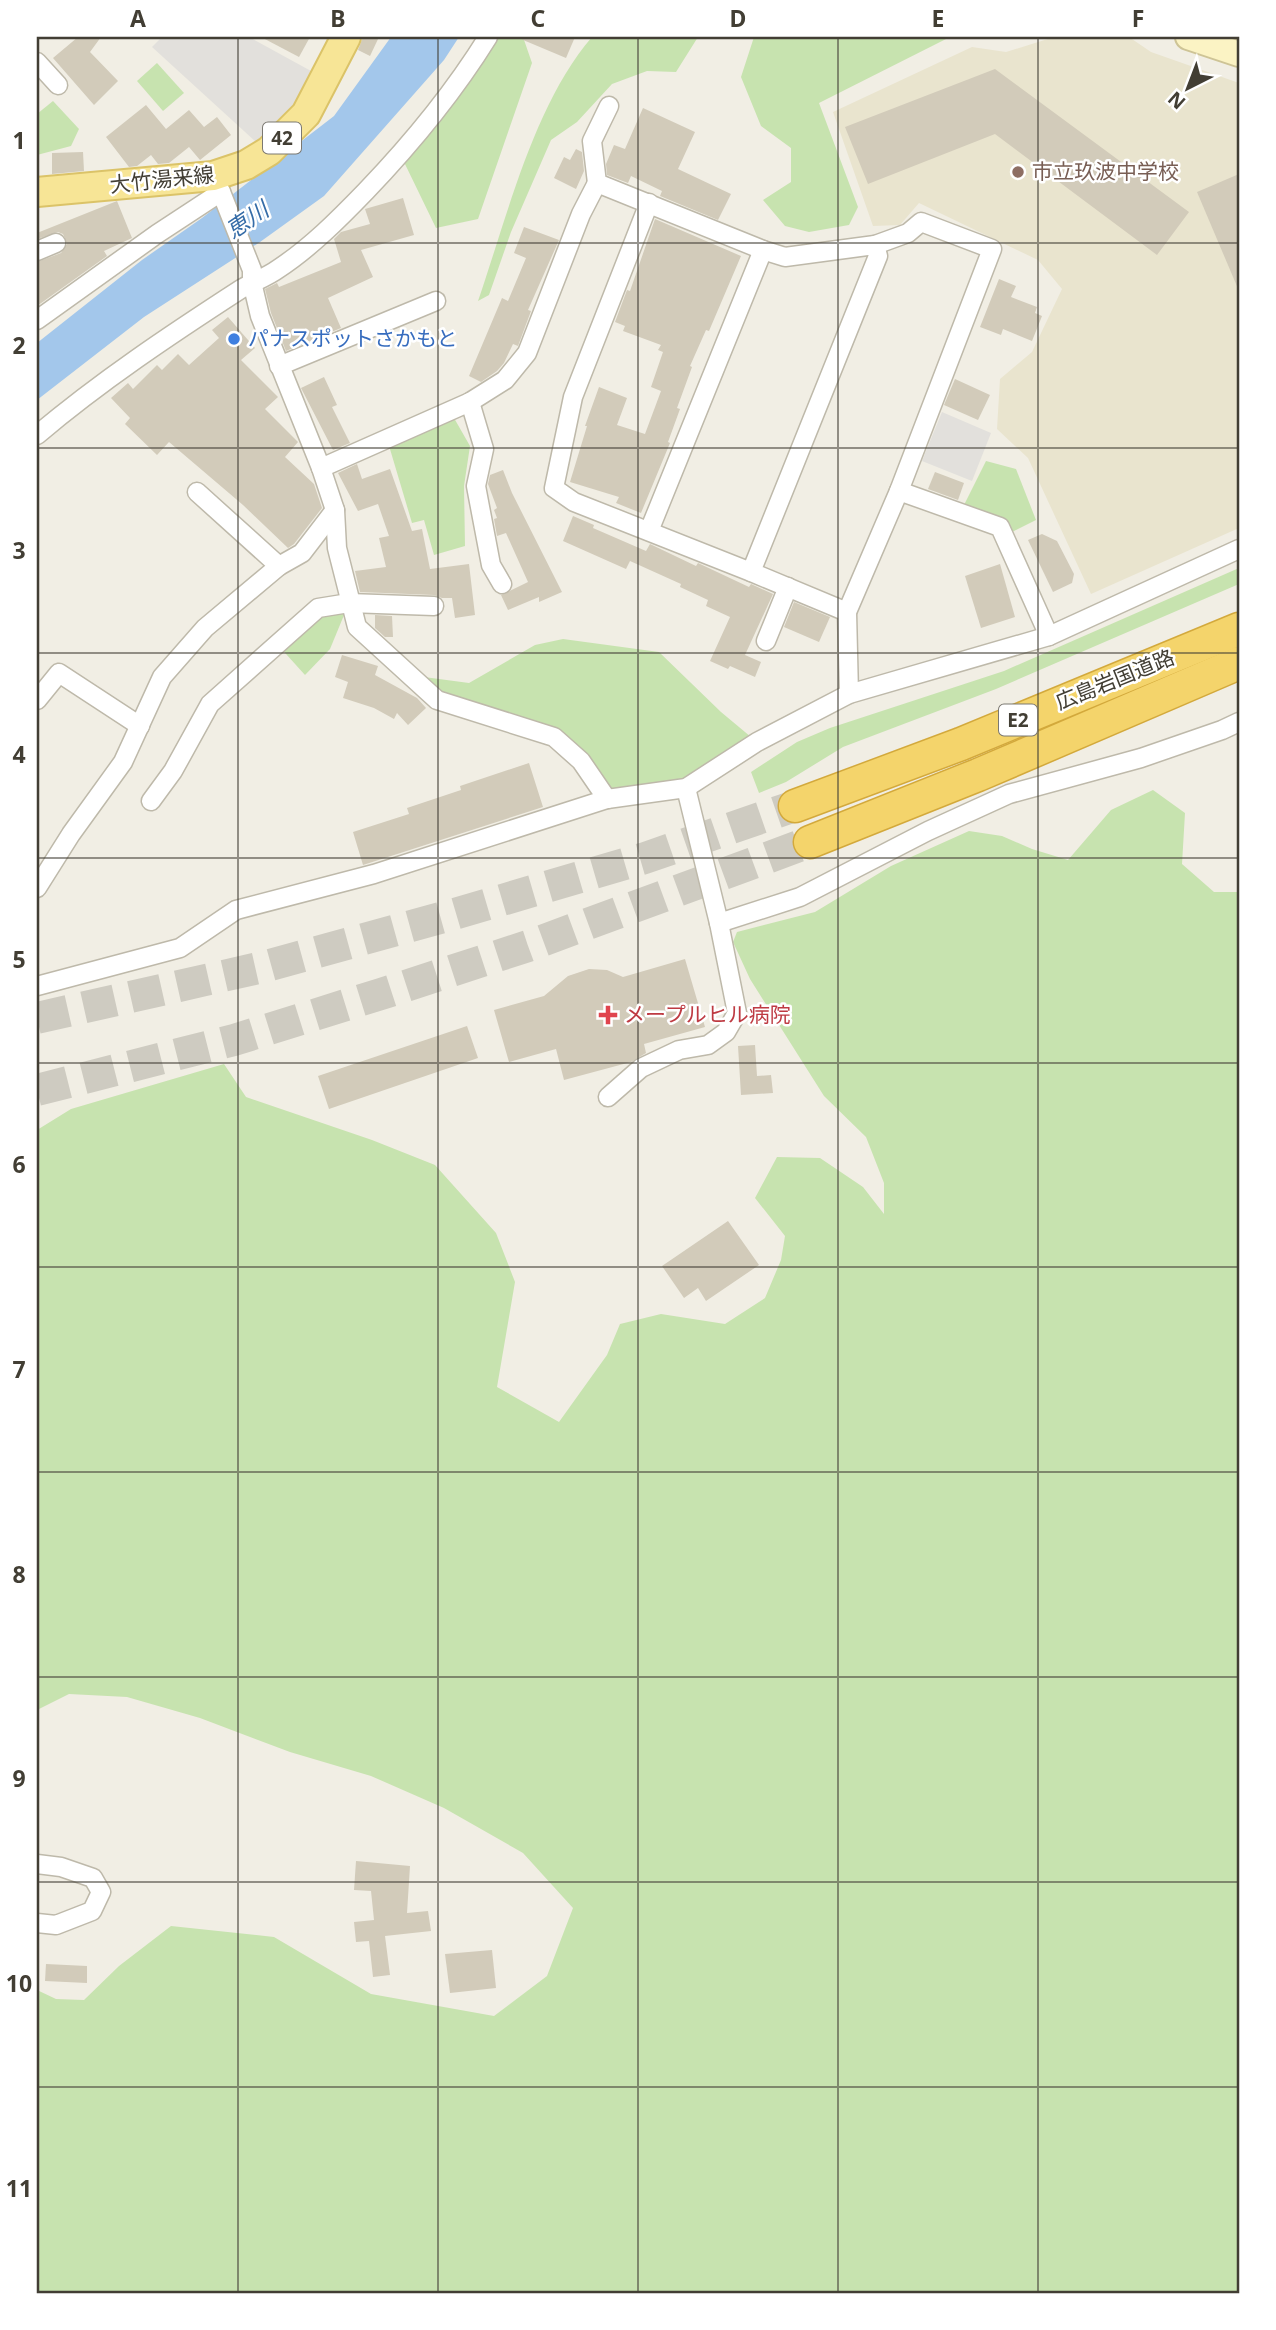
<svg xmlns="http://www.w3.org/2000/svg" width="1276" height="2330" viewBox="0 0 1276 2330" font-family="'Noto Sans','Noto Sans JP',sans-serif">
	<rect width="100%" height="100%" fill="#f1eee4"/>
	<path fill="#e9e4ce" d="M 1054,37 L 1129,37 L 1151,52 L 1239,83 L 1239,528 L 1091,594 L 1028,458 L 997,429 L 1000,379 L 1032,352 L 1062,289 L 1038,260 L 919,203 L 900,225 L 873,226 L 833,112 L 972,47 L 1006,52 Z"/>
	<g fill="#c7e3af">
		<path d="M 498,37 L 523,37 L 532,63 L 478,219 L 436,228 L 404,162 C 440,124 470,81 498,37 Z"/>
		<path d="M 592,37 L 698,37 L 676,72 L 647,71 L 612,84 L 577,122 L 551,140 L 511,232 L 489,295 L 478,301 C 507,217 534,104 592,37 Z"/>
		<path d="M 754,37 L 950,37 L 819,103 L 858,207 L 849,225 L 809,232 L 785,226 L 763,200 L 791,182 L 791,148 L 761,126 L 741,77 Z"/>
		<path d="M 157,63 L 184,93 L 163,111 L 137,81 Z"/>
		<path d="M 53,101 L 79,129 L 71,146 L 37,155 L 37,114 Z"/>
		<path d="M 450,411 L 470,446 L 464,486 L 465,546 L 434,555 L 424,520 L 412,523 L 387,439 Z"/>
		<path d="M 986,461 L 1016,469 L 1036,520 L 1004,536 L 960,513 Z"/>
		<path d="M 1239,568 L 1239,584 L 996,689 L 843,747 L 786,782 L 759,793 L 751,772 L 797,742 L 830,728 L 1004,671 Z"/>
		<path d="M 349,603 L 330,649 L 305,675 L 277,644 L 318,608 Z"/>
		<path d="M 563,639 L 659,652 L 721,712 L 757,742 L 686,788 L 607,799 L 554,737 L 437,700 L 409,675 L 469,683 L 535,645 Z"/>
		<path d="M 1153,790 L 1185,813 L 1182,864 L 1214,892 L 1239,892 L 1239,2293 L 37,2293 L 37,1990 L 56,1999 L 84,2000 L 119,1966 L 171,1926 L 274,1937 L 371,1994 L 494,2016 L 547,1976 L 573,1908 L 523,1853 L 444,1808 L 371,1776 L 290,1752 L 200,1718 L 127,1697 L 69,1694 L 37,1710 L 37,1130 L 71,1109 L 224,1064 L 246,1097 L 372,1140 L 435,1165 L 496,1233 L 515,1282 L 497,1387 L 559,1422 L 607,1355 L 620,1324 L 661,1314 L 725,1324 L 765,1298 L 781,1260 L 785,1236 L 755,1198 L 777,1157 L 820,1158 L 863,1187 L 884,1214 L 884,1183 L 866,1137 L 824,1096 L 750,979 L 733,942 L 737,932 L 815,912 L 891,866 L 969,831 L 1002,836 L 1032,849 L 1068,860 L 1111,810 Z"/>
	</g>
	<g fill="#e2e0dc">
		<path d="M 162,37 L 249,37 L 311,71 L 295,104 L 256,142 L 152,47 Z"/>
		<path d="M 942,412 L 991,433 L 972,481 L 922,461 Z"/>
	</g>
	<path fill="#a3c7eb" d="M 391,37 L 459,37 L 444,60 L 324,196 L 260,242 L 144,317 L 37,400 L 37,343 L 142,260 L 202,218 L 334,116 Z"/>
	<g fill="#d2cbba">
		<path d="M 78,37 L 101,37 L 90,52 L 118,81 L 94,105 L 53,58 Z"/>
		<path d="M 261,37 L 310,37 L 299,57 Z"/>
		<path d="M 363,37 L 379,37 L 370,56 L 358,50 Z"/>
		<path d="M 516,37 L 575,37 L 566,58 Z"/>
		<path d="M 995,69 L 1189,212 L 1157,255 L 995,134 L 868,184 L 845,127 Z"/>
		<path d="M 146,105 L 166,129 L 189,110 L 204,127 L 217,117 L 231,135 L 200,160 L 189,147 L 169,163 L 158,164 L 151,155 L 137,166 L 129,167 L 106,137 Z"/>
		<path d="M 643,108 L 695,132 L 678,169 L 731,194 L 718,220 L 660,196 L 662,191 L 631,176 L 628,183 L 607,175 L 606,164 L 614,145 L 625,149 Z"/>
		<path d="M 576,149 L 582,152 L 584,171 L 576,189 L 554,178 L 564,157 L 570,160 Z"/>
		<path d="M 83,152 L 84,171 L 52,174 L 52,153 Z"/>
		<path d="M 1239,174 L 1239,291 L 1197,192 Z"/>
		<path d="M 403,198 L 414,235 L 361,250 L 373,277 L 328,298 L 341,328 L 286,351 L 271,313 L 265,289 L 277,283 L 279,287 L 341,262 L 334,239 L 341,232 L 370,224 L 365,209 Z"/>
		<path d="M 117,201 L 132,238 L 104,251 L 107,256 L 37,306 L 37,262 L 61,253 L 67,244 L 63,234 L 58,232 L 37,239 L 37,233 Z"/>
		<path d="M 655,219 L 741,256 L 709,331 L 706,330 L 690,366 L 692,367 L 677,408 L 680,409 L 668,442 L 670,443 L 641,513 L 616,503 L 619,497 L 570,482 L 587,426 L 585,426 L 599,387 L 627,398 L 617,425 L 645,434 L 661,391 L 651,387 L 663,352 L 658,350 L 661,345 L 623,331 L 625,326 L 615,322 L 627,290 L 630,291 Z"/>
		<path d="M 524,227 L 559,240 L 528,310 L 531,311 L 518,346 L 513,344 L 504,363 L 497,371 L 481,382 L 469,376 L 502,298 L 508,301 L 526,258 L 514,253 Z"/>
		<path d="M 999,279 L 1016,286 L 1011,297 L 1037,307 L 1035,313 L 1042,316 L 1032,341 L 1003,329 L 1001,335 L 980,327 Z"/>
		<path d="M 228,317 L 255,348 L 241,360 L 278,397 L 265,409 L 298,442 L 285,457 L 314,484 L 322,508 L 294,544 L 288,548 L 243,505 L 169,442 L 157,455 L 125,424 L 130,418 L 111,398 L 128,383 L 133,389 L 157,365 L 162,370 L 178,354 L 189,365 L 219,338 L 212,330 Z"/>
		<path d="M 324,377 L 337,405 L 332,407 L 350,443 L 333,450 L 301,388 Z"/>
		<path d="M 955,379 L 990,395 L 978,420 L 944,405 Z"/>
		<path d="M 357,464 L 362,479 L 390,469 L 412,531 L 422,529 L 430,569 L 469,564 L 475,615 L 455,618 L 452,598 L 442,598 L 434,595 L 360,592 L 355,571 L 386,567 L 379,538 L 389,536 L 378,504 L 358,511 L 338,473 Z"/>
		<path d="M 503,470 L 512,493 L 562,592 L 539,602 L 539,597 L 508,610 L 501,595 L 528,582 L 506,533 L 497,536 L 494,519 L 497,518 L 494,510 L 497,508 L 488,484 L 490,475 Z"/>
		<path d="M 935,472 L 964,483 L 958,500 L 928,489 Z"/>
		<path d="M 573,516 L 594,525 L 593,528 L 646,551 L 650,544 L 696,566 L 698,563 L 749,587 L 751,584 L 773,594 L 745,655 L 761,662 L 755,677 L 730,666 L 728,669 L 710,661 L 730,617 L 706,606 L 708,600 L 680,587 L 681,584 L 630,561 L 626,569 L 563,541 Z"/>
		<path d="M 1042,534 L 1057,541 L 1074,574 L 1072,583 L 1053,592 L 1028,540 Z"/>
		<path d="M 1000,564 L 1015,617 L 981,628 L 965,576 Z"/>
		<path d="M 794,602 L 830,617 L 819,642 L 784,627 Z"/>
		<path d="M 375,615 L 392,616 L 393,637 L 385,637 L 375,628 Z"/>
		<path d="M 342,655 L 378,666 L 375,675 L 417,698 L 426,708 L 408,725 L 397,713 L 394,719 L 374,708 L 343,698 L 348,682 L 335,677 Z"/>
		<path d="M 529,763 L 543,807 L 363,865 L 353,832 L 409,814 L 407,808 L 461,790 L 460,786 Z"/>
		<path d="M 685,959 L 705,1027 L 644,1044 L 646,1053 L 631,1062 L 564,1080 L 556,1049 L 509,1062 L 494,1010 L 544,996 L 568,976 L 589,969 L 607,970 L 623,977 Z"/>
		<path d="M 467,1026 L 478,1058 L 329,1109 L 318,1076 Z"/>
		<path d="M 755,1045 L 757,1076 L 771,1075 L 773,1093 L 741,1095 L 738,1046 Z"/>
		<path d="M 728,1221 L 759,1265 L 706,1301 L 698,1288 L 684,1298 L 662,1266 Z"/>
		<path d="M 356,1861 L 410,1866 L 407,1913 L 428,1911 L 431,1931 L 385,1936 L 390,1975 L 373,1977 L 369,1941 L 356,1942 L 354,1922 L 374,1920 L 371,1891 L 354,1890 Z"/>
		<path d="M 492,1950 L 496,1988 L 450,1993 L 445,1954 Z"/>
		<path d="M 46,1964 L 87,1966 L 87,1983 L 45,1981 Z"/>
	</g>
	<g fill="none" stroke-linecap="round" stroke-linejoin="round">
		<g stroke="#cecbc1" stroke-width="32" stroke-dasharray="32 16" stroke-linecap="butt">
			<path d="M 37,1018 L 263,967 L 451,915 L 645,858 L 795,806"/>
			<path d="M 37,1090 L 234,1040 L 381,994 L 528,946 L 810,842"/>
		</g>
		<defs>
			<g id="street">
				<path d="M 37,62 L 58,85"/>
				<path d="M 609,106 L 592,141 L 597,183 L 763,250 L 785,257 L 875,245 L 908,233 L 921,222 L 992,249 L 899,491 L 847,612 L 849,694"/>
				<path d="M 213,176 L 221,192 L 252,270 L 252,282 L 260,316 L 321,468 L 335,510 L 337,548 L 357,627 L 437,700 L 554,737 L 581,761 L 607,799"/>
				<path d="M 649,203 L 573,397 L 554,488 L 574,502 L 751,572 L 847,612"/>
				<path d="M 37,251 L 56,243"/>
				<path d="M 37,320 L 157,234 L 221,192"/>
				<path d="M 279,366 L 436,301"/>
				<path d="M 470,402 L 484,449 L 476,486 L 491,565 L 502,584"/>
				<path d="M 37,435 C 101,381 170,335 241,289 C 253,282 267,277 278,269 C 310,248 339,219 366,191 C 413,142 452,95 488,37"/>
				<path d="M 321,468 L 470,402 L 505,380 L 527,353 L 581,214 L 597,183"/>
				<path d="M 899,491 L 1000,527 L 1049,636"/>
				<path d="M 197,492 L 279,566 L 302,553 L 335,510"/>
				<path d="M 649,531 L 763,250"/>
				<path d="M 751,572 L 878,256 L 875,245"/>
				<path d="M 766,641 L 788,587"/>
				<path d="M 37,700 L 59,673 L 140,726"/>
				<path d="M 151,801 L 173,771 L 210,704 L 318,608 L 349,603 L 434,606"/>
				<path d="M 37,888 L 71,834 L 123,762 L 162,677 L 205,628 L 279,566"/>
				<path d="M 719,923 L 800,897 L 928,831 L 1009,794 L 1141,758 L 1222,730 L 1239,722"/>
				<path d="M 37,986 L 180,948 L 236,910 L 374,874 L 607,799 L 686,788 L 757,742 L 849,694 L 1049,636 L 1239,549"/>
				<path d="M 608,1097 L 641,1068 L 679,1050 L 708,1045 L 726,1032 L 737,1013 L 719,923 L 686,788"/>
				<path d="M 37,1864 L 61,1867 L 93,1878 L 101,1892 L 92,1911 L 56,1925 L 37,1923"/>
			</g>
			<path id="secondary" d="M 1188,37 L 1239,54"/>
			<path id="primary" d="M 37,192 L 213,176 L 246,165 L 269,151 L 306,114 L 346,37"/>
			<g id="highway">
				<path d="M 795,806 L 961,744 L 1239,629"/>
				<path d="M 810,842 L 978,775 L 1239,663"/>
			</g>
		</defs>
		<use href="#street" stroke="#beb9aa" stroke-width="21"/>
		<use href="#secondary" stroke="#cec496" stroke-width="28"/>
		<use href="#primary" stroke="#dbc368" stroke-width="32"/>
		<use href="#highway" stroke="#d3a93c" stroke-width="35"/>
		<use href="#street" stroke="#fff" stroke-width="18"/>
		<use href="#secondary" stroke="#fbf3c4" stroke-width="24"/>
		<use href="#primary" stroke="#f7e596" stroke-width="28"/>
		<use href="#highway" stroke="#f4d46b" stroke-width="32"/>
	</g>
	<path fill="none" stroke="#423e34" stroke-width="2" stroke-opacity="0.55" d="M 238,37 L 238,2293M 438,37 L 438,2293M 638,37 L 638,2293M 838,37 L 838,2293M 1038,37 L 1038,2293M 37,243 L 1239,243M 37,448 L 1239,448M 37,653 L 1239,653M 37,858 L 1239,858M 37,1063 L 1239,1063M 37,1267 L 1239,1267M 37,1472 L 1239,1472M 37,1677 L 1239,1677M 37,1882 L 1239,1882M 37,2087 L 1239,2087"/>
	<circle fill="#8d6e63" stroke="#fff" stroke-width="2.5" cx="1018" cy="172" r="7"/>
	<circle fill="#3f7fe0" stroke="#fff" stroke-width="2.5" cx="234" cy="339" r="7"/>
	<path fill="#e0444e" stroke="#fff" stroke-width="2.5" d="M604.5 1004.5h7v7h7v7h-7v7h-7v-7h-7v-7h7z"/>
	<g text-anchor="middle" stroke-width="5" stroke-linejoin="round" paint-order="stroke">
		<g fill="#fff" stroke="#7b7871" stroke-width="2">
			<rect x="263" y="122.5" width="38" height="31" rx="5"/>
			<rect x="999" y="704.5" width="38" height="31" rx="5"/>
		</g>
		<g font-size="19" font-weight="bold" fill="#423e34">
			<text x="282" y="145">42</text>
			<text x="1018" y="727">E2</text>
		</g>
		<g font-size="21" fill="#785e54" stroke="#fff" text-anchor="start">
			<text x="1032" y="179">市立玖波中学校</text>
		</g>
		<g font-size="21" fill="#423e34" stroke="#fff">
			<text transform="translate(162 180) rotate(-6)" y="7">大竹湯来線</text>
			<text transform="translate(1115 680) rotate(-22)" y="7">広島岩国道路</text>
		</g>
		<g font-size="21" fill="#366cbe" stroke="#fff" text-anchor="start">
			<text x="248" y="346">パナスポットさかもと</text>
		</g>
		<g font-size="21" fill="#be3a42" stroke="#fff" text-anchor="start">
			<text x="624" y="1022">メープルヒル病院</text>
		</g>
		<g font-size="23" font-style="italic" fill="#356ca7" stroke="#fff">
			<text transform="translate(247 220) rotate(-34)" y="8">恵川</text>
		</g>
	</g>
	<rect width="1276" height="2330" fill="none" stroke="#ffffff" stroke-width="77"/>
	<g transform="translate(1188 88) rotate(222)" stroke="#ffffff" stroke-width="5" paint-order="stroke">
	<path d="M0-5L12 26L0 18L-12 26Z" fill="#423e34"/>
	<text y="-10" font-size="19" font-weight="bold" text-anchor="middle" fill="#423e34">N</text>
	</g>
	<rect x="38" y="38" width="1200" height="2254" fill="none" stroke="#423e34" stroke-width="2.5"/>
	<g font-size="23" text-anchor="middle" font-weight="bold" fill="#423e34">
		<text x="138" y="27">A</text>
		<text x="338" y="27">B</text>
		<text x="538" y="27">C</text>
		<text x="738" y="27">D</text>
		<text x="938" y="27">E</text>
		<text x="1138" y="27">F</text>
		<text x="19" y="149">1</text>
		<text x="19" y="354">2</text>
		<text x="19" y="559">3</text>
		<text x="19" y="763">4</text>
		<text x="19" y="968">5</text>
		<text x="19" y="1173">6</text>
		<text x="19" y="1378">7</text>
		<text x="19" y="1583">8</text>
		<text x="19" y="1787">9</text>
		<text x="19" y="1992">10</text>
		<text x="19" y="2197">11</text>
	</g>
</svg>
